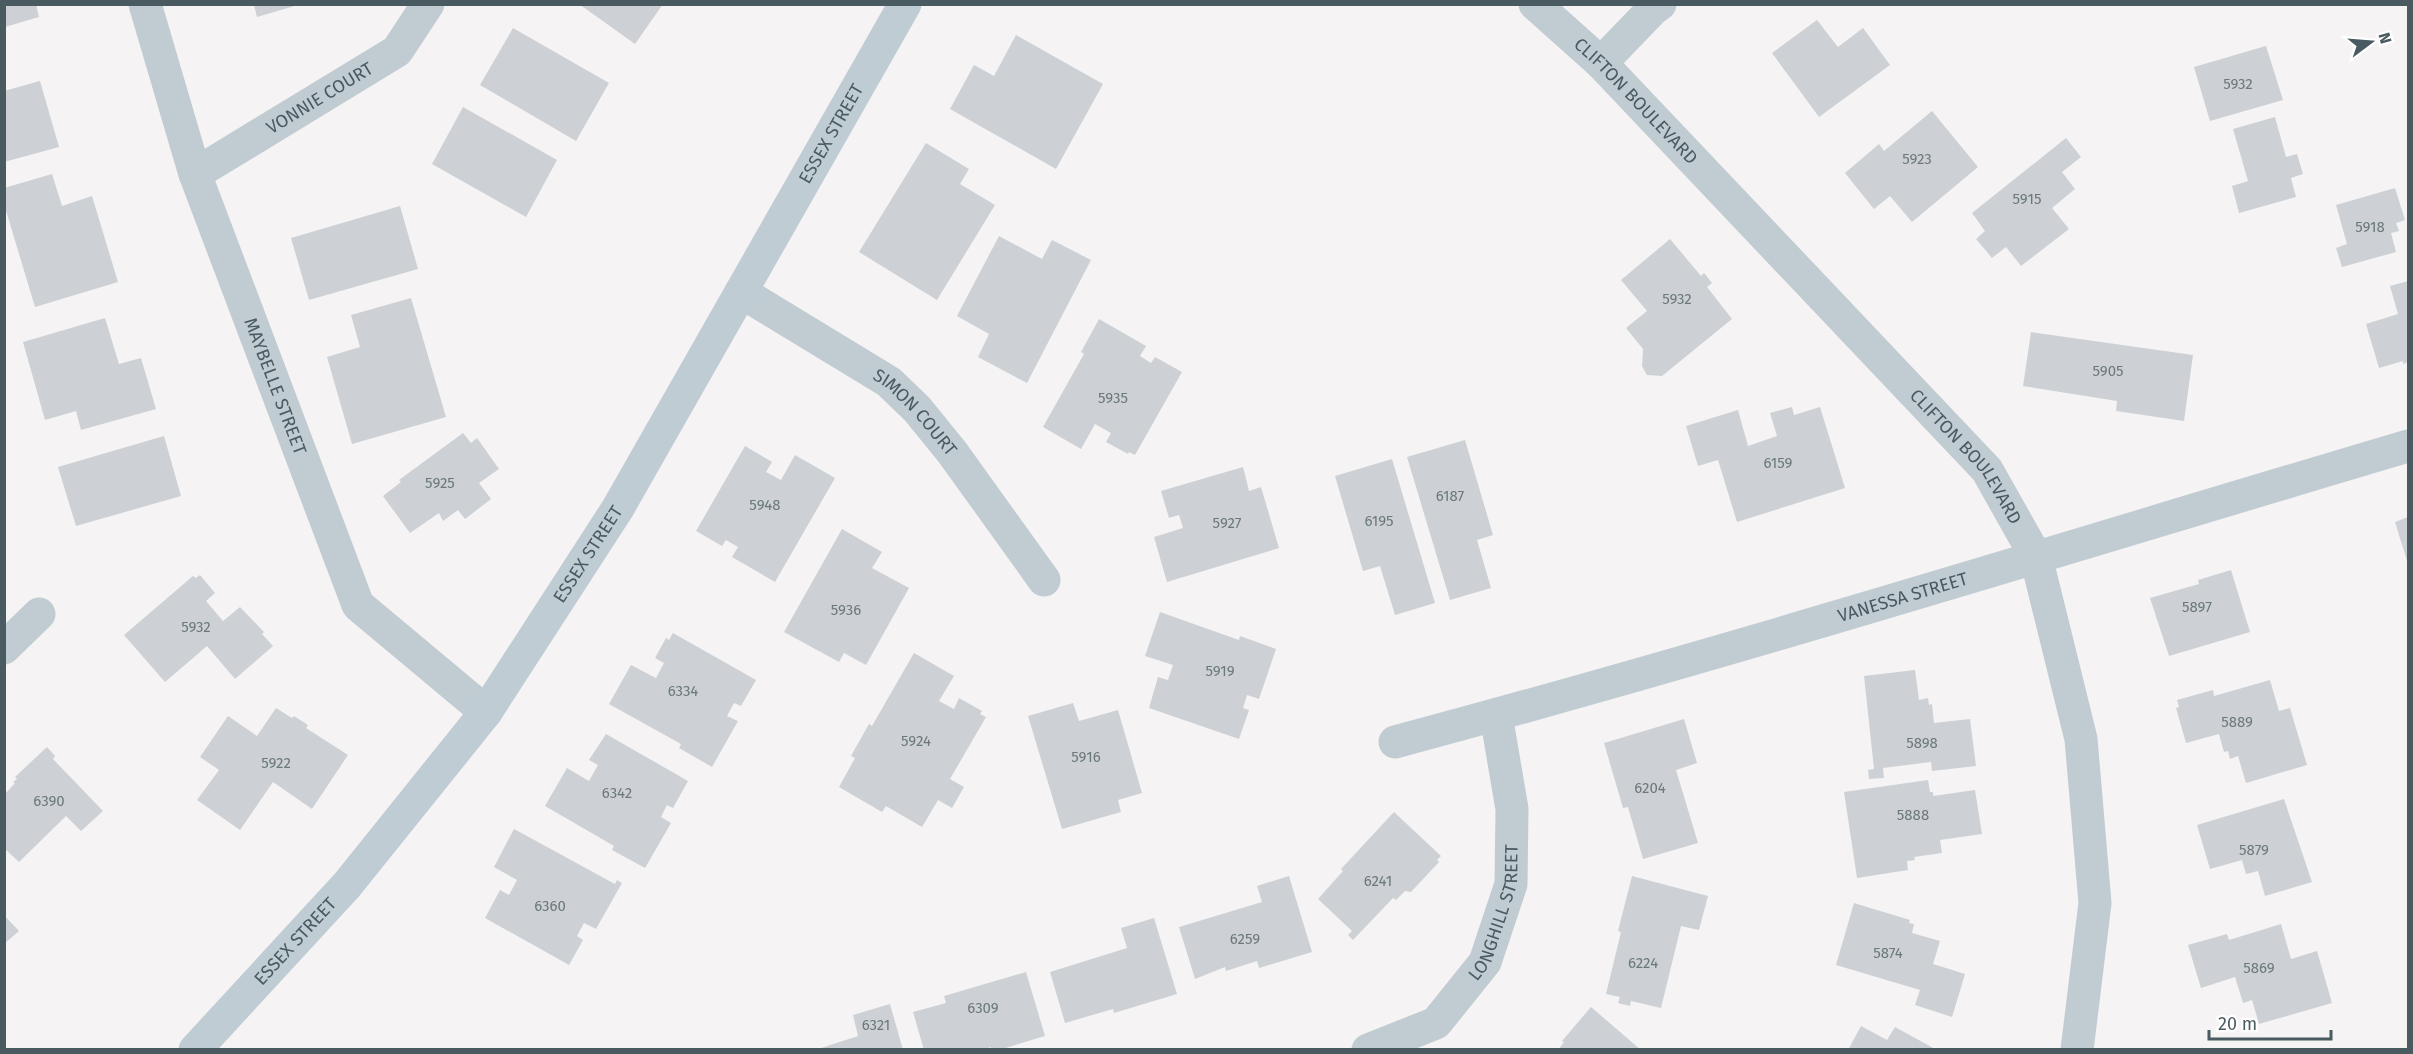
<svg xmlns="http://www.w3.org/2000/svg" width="2413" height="1054" viewBox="0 0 2413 1054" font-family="'Fira Sans',sans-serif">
	<rect width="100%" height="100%" fill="#f5f3f3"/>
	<g fill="#cdd1d5">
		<path d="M 5,4 L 36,4 L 39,17 L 5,27 Z"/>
		<path d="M 579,4 L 663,4 L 635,44 Z"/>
		<path d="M 254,5 L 298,5 L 257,17 Z"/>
		<path d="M 1817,20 L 1838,47 L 1863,28 L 1890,65 L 1819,117 L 1772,53 Z"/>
		<path d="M 513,28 L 609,83 L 576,141 L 480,85 Z"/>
		<path d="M 1016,35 L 1103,84 L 1056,169 L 950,109 L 974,65 L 994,76 Z"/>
		<path d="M 2266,46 L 2283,100 L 2210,121 L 2194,67 Z"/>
		<path d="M 40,81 L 59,147 L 4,162 L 4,91 Z"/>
		<path d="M 463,107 L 557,160 L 526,217 L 432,164 Z"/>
		<path d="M 1932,111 L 1978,167 L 1912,222 L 1890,196 L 1874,209 L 1845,173 L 1879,144 L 1884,151 Z"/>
		<path d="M 2275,117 L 2286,157 L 2297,154 L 2303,174 L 2291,178 L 2296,197 L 2239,213 L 2232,186 L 2248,181 L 2233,129 Z"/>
		<path d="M 2066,138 L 2081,157 L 2062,172 L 2075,189 L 2052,208 L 2069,229 L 2021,266 L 2006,247 L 1992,258 L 1976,239 L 1985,231 L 1972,213 Z"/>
		<path d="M 926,143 L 969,169 L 960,184 L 995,205 L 937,300 L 859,252 Z"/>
		<path d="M 52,174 L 62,206 L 92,196 L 118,282 L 35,307 L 4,204 L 4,188 Z"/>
		<path d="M 2395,188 L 2405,220 L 2396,223 L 2399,231 L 2391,233 L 2396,252 L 2342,267 L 2336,248 L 2347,244 L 2336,205 Z"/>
		<path d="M 400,206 L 418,269 L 309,300 L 291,238 Z"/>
		<path d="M 999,236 L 1042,259 L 1052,240 L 1091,260 L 1027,383 L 978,357 L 989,334 L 957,316 Z"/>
		<path d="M 1670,239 L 1701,276 L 1704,273 L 1712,283 L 1707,287 L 1732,319 L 1662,376 L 1647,375 L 1642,366 L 1643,349 L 1626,328 L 1647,311 L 1621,280 Z"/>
		<path d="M 2408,281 L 2408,362 L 2403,364 L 2403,361 L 2379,368 L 2366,324 L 2398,314 L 2390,286 Z"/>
		<path d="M 411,298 L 446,417 L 352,444 L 327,357 L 360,347 L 351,315 Z"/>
		<path d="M 105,318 L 119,364 L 141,358 L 156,409 L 81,430 L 76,411 L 45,420 L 23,342 Z"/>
		<path d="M 1099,319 L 1146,346 L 1140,356 L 1151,363 L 1155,357 L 1182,372 L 1135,455 L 1129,452 L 1128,454 L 1106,442 L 1111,433 L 1095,424 L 1081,449 L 1043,427 L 1084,354 L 1081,352 Z"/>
		<path d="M 2031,332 L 2193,355 L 2184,421 L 2116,411 L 2117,401 L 2023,386 Z"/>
		<path d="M 1792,407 L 1794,415 L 1820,407 L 1845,488 L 1737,522 L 1718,460 L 1698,466 L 1686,426 L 1738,410 L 1748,446 L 1777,436 L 1770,413 Z"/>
		<path d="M 463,433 L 471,443 L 477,438 L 499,469 L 479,483 L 491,499 L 465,519 L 458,510 L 443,521 L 439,513 L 410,533 L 383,496 L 401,482 L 399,480 Z"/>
		<path d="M 164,436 L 181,496 L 76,526 L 58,467 Z"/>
		<path d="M 1465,440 L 1493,535 L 1477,540 L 1491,588 L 1450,600 L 1407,457 Z"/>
		<path d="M 745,446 L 772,462 L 766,472 L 781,480 L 795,455 L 835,478 L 775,582 L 732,557 L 738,547 L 726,540 L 722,546 L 696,531 Z"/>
		<path d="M 1392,459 L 1435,603 L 1395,615 L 1380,566 L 1363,571 L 1335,476 Z"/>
		<path d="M 1243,467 L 1249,491 L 1261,487 L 1279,548 L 1167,582 L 1154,537 L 1183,528 L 1179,515 L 1169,518 L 1161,491 Z"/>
		<path d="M 2408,517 L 2408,564 L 2395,522 Z"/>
		<path d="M 842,529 L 882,552 L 872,568 L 909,588 L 866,665 L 844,653 L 839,662 L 784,632 Z"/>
		<path d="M 2231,570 L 2250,632 L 2169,656 L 2150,598 L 2199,584 L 2198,580 Z"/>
		<path d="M 200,575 L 215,593 L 206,601 L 223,621 L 240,607 L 264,632 L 262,634 L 273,646 L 235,679 L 207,646 L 165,682 L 124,635 L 193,576 L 196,578 Z"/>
		<path d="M 1160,612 L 1239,640 L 1240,636 L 1276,649 L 1259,699 L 1247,695 L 1243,708 L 1249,710 L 1239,739 L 1149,708 L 1158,677 L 1168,680 L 1173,665 L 1145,656 Z"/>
		<path d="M 673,633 L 756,680 L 741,706 L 734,703 L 727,716 L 738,721 L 712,767 L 679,748 L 681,744 L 609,704 L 631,665 L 656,678 L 664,663 L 655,658 L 666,638 L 669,640 Z"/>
		<path d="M 914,653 L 954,676 L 939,701 L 954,709 L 959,698 L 982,711 L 980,714 L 986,717 L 950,779 L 964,787 L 952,808 L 938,800 L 922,827 L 886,806 L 882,812 L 839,787 L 855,758 L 851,756 L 869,724 L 872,726 Z"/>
		<path d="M 1915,670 L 1919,700 L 1928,698 L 1929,705 L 1932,704 L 1934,723 L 1970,719 L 1976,766 L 1932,771 L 1931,762 L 1883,768 L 1884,778 L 1869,779 L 1868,770 L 1874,769 L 1864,676 Z"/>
		<path d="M 2270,680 L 2279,711 L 2290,708 L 2307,765 L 2246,783 L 2238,756 L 2230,759 L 2228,751 L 2224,752 L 2219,734 L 2186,743 L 2176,708 L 2179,707 L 2177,700 L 2213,690 L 2214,696 Z"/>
		<path d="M 1073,703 L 1079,721 L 1118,710 L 1142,793 L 1118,800 L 1121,812 L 1062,829 L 1028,716 Z"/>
		<path d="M 276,708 L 292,718 L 294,716 L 308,725 L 306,728 L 348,755 L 312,809 L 273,782 L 240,830 L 197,800 L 219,770 L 200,757 L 228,716 L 257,736 Z"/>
		<path d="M 1684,719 L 1697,763 L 1676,770 L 1698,843 L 1643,859 L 1628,807 L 1623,808 L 1604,743 Z"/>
		<path d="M 606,734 L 688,781 L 673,808 L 667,805 L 661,817 L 671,823 L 645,868 L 612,850 L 614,846 L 545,806 L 567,768 L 589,781 L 598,765 L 589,760 Z"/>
		<path d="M 47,747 L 55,756 L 53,759 L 103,811 L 81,831 L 66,816 L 19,862 L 4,848 L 4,790 L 7,792 L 15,783 L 13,782 L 17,779 L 15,777 Z"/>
		<path d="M 1928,780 L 1930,792 L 1933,792 L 1933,796 L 1975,790 L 1982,834 L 1940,840 L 1942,853 L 1914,857 L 1915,860 L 1907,861 L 1908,870 L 1857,878 L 1844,792 Z"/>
		<path d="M 2284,799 L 2312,882 L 2265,896 L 2258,871 L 2246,874 L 2242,860 L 2210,869 L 2197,825 Z"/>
		<path d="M 1394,812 L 1441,856 L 1437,860 L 1439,862 L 1411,892 L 1405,891 L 1396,900 L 1393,898 L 1353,940 L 1348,935 L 1352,931 L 1318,899 L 1343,871 L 1341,869 Z"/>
		<path d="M 514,829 L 615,884 L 617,880 L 622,883 L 596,929 L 584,923 L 577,936 L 583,940 L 569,965 L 485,918 L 500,890 L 509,895 L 517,880 L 494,867 Z"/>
		<path d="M 1289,876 L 1312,952 L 1259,968 L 1257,961 L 1226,971 L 1225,967 L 1195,979 L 1179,927 L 1262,902 L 1257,886 Z"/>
		<path d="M 1632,876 L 1708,896 L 1699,930 L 1681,926 L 1661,1008 L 1631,1001 L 1630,1006 L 1618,1003 L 1620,997 L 1606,994 L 1621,932 L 1618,931 Z"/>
		<path d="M 1854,903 L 1910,920 L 1909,923 L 1914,924 L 1912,933 L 1940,941 L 1933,964 L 1965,974 L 1952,1017 L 1915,1005 L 1920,990 L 1836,965 Z"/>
		<path d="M 4,915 L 19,931 L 4,944 Z"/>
		<path d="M 1154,918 L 1177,994 L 1114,1013 L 1113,1009 L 1065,1023 L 1050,972 L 1127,948 L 1121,928 Z"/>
		<path d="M 2281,924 L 2291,959 L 2317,951 L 2332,1003 L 2259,1024 L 2252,1000 L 2243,1003 L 2235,977 L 2201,988 L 2188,945 L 2227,934 L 2229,940 Z"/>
		<path d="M 1026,972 L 1045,1036 L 999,1050 L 991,1050 L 991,1047 L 983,1050 L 924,1050 L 913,1012 L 946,1003 L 944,996 Z"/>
		<path d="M 890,1004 L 903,1050 L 815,1050 L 858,1036 L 853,1015 Z"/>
		<path d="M 1591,1007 L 1641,1050 L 1558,1050 L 1564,1042 L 1562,1041 Z"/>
		<path d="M 1861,1026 L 1887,1040 L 1895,1027 L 1937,1050 L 1848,1050 Z"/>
	</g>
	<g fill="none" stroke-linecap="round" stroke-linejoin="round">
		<g stroke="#c1ccd2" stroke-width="33">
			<path id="s1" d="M 145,4 L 195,174 L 358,605 L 486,712"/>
			<path id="s2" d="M 1535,4 L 1601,63 L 1987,470 L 2036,557 L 2081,739 L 2095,903 L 2077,1050"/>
			<path d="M 1601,63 L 1653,9 L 1660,4"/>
			<path id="s3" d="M 195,174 L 397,51 L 428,4"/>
			<path id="s4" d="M 741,292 L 889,382 L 917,409 L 952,452 L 1044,580"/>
			<path d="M 4,648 L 39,614"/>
			<path id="s5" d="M 1395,742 C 1735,651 2071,546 2408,446"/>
			<path id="s6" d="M 1368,1050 L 1436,1023 L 1485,962 L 1511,884 L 1512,809 L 1496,715"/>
		</g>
		<path stroke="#bfccd4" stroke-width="33" id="s7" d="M 195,1050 L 347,885 L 486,712 L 618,508 L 905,4"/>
	</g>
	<g text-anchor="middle" stroke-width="5" stroke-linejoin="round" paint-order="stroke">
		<g font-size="15" fill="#6b787e">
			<text x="2238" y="89">5932</text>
			<text x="1917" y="164">5923</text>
			<text x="2027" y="204">5915</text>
			<text x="2370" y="232">5918</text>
			<text x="1677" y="304">5932</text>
			<text x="2108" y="376">5905</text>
			<text x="1113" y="403">5935</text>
			<text x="1778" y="468">6159</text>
			<text x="440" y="488">5925</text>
			<text x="1450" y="501">6187</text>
			<text x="765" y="510">5948</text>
			<text x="1379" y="526">6195</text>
			<text x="1227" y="528">5927</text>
			<text x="2197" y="612">5897</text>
			<text x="846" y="615">5936</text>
			<text x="196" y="632">5932</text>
			<text x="1220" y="676">5919</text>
			<text x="683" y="696">6334</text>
			<text x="2237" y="727">5889</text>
			<text x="916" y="746">5924</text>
			<text x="1922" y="748">5898</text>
			<text x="1086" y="762">5916</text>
			<text x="276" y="768">5922</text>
			<text x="1650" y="793">6204</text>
			<text x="617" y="798">6342</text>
			<text x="49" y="806">6390</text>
			<text x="1913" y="820">5888</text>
			<text x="2254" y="855">5879</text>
			<text x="1378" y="886">6241</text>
			<text x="550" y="911">6360</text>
			<text x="1245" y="944">6259</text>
			<text x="1888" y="958">5874</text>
			<text x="1643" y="968">6224</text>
			<text x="2259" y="973">5869</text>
			<text x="983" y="1013">6309</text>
			<text x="876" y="1030">6321</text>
		</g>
		<g font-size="18" fill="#4a5a61" stroke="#fff">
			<text dy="6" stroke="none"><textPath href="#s3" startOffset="146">VONNIE COURT</textPath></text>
			<text dy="6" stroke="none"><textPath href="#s2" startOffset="140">CLIFTON BOULEVARD</textPath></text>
			<text dy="6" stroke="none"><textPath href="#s7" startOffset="1120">ESSEX STREET</textPath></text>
			<text dy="6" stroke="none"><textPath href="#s1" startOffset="404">MAYBELLE STREET</textPath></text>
			<text dy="6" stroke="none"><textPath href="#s4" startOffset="213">SIMON COURT</textPath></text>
			<text dy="6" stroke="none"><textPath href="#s2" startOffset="626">CLIFTON BOULEVARD</textPath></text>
			<text dy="6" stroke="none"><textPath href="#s7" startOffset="634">ESSEX STREET</textPath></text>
			<text dy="6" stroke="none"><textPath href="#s5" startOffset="528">VANESSA STREET</textPath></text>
			<text dy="6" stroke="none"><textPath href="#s6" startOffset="202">LONGHILL STREET</textPath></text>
			<text dy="6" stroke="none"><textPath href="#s7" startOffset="148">ESSEX STREET</textPath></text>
		</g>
	</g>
	<rect width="2413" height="1054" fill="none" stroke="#4a5a61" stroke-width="12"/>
	<g transform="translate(2371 42) rotate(74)" stroke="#ffffff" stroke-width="4.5" paint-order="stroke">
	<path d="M0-4.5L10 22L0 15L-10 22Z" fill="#4a5a61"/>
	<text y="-9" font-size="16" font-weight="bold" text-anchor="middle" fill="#4a5a61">N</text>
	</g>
	<path d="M2209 1030v9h122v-9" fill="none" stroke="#4a5a61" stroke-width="3"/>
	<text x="2218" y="1030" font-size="18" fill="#4a5a61" stroke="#ffffff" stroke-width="4.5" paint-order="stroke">20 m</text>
</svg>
